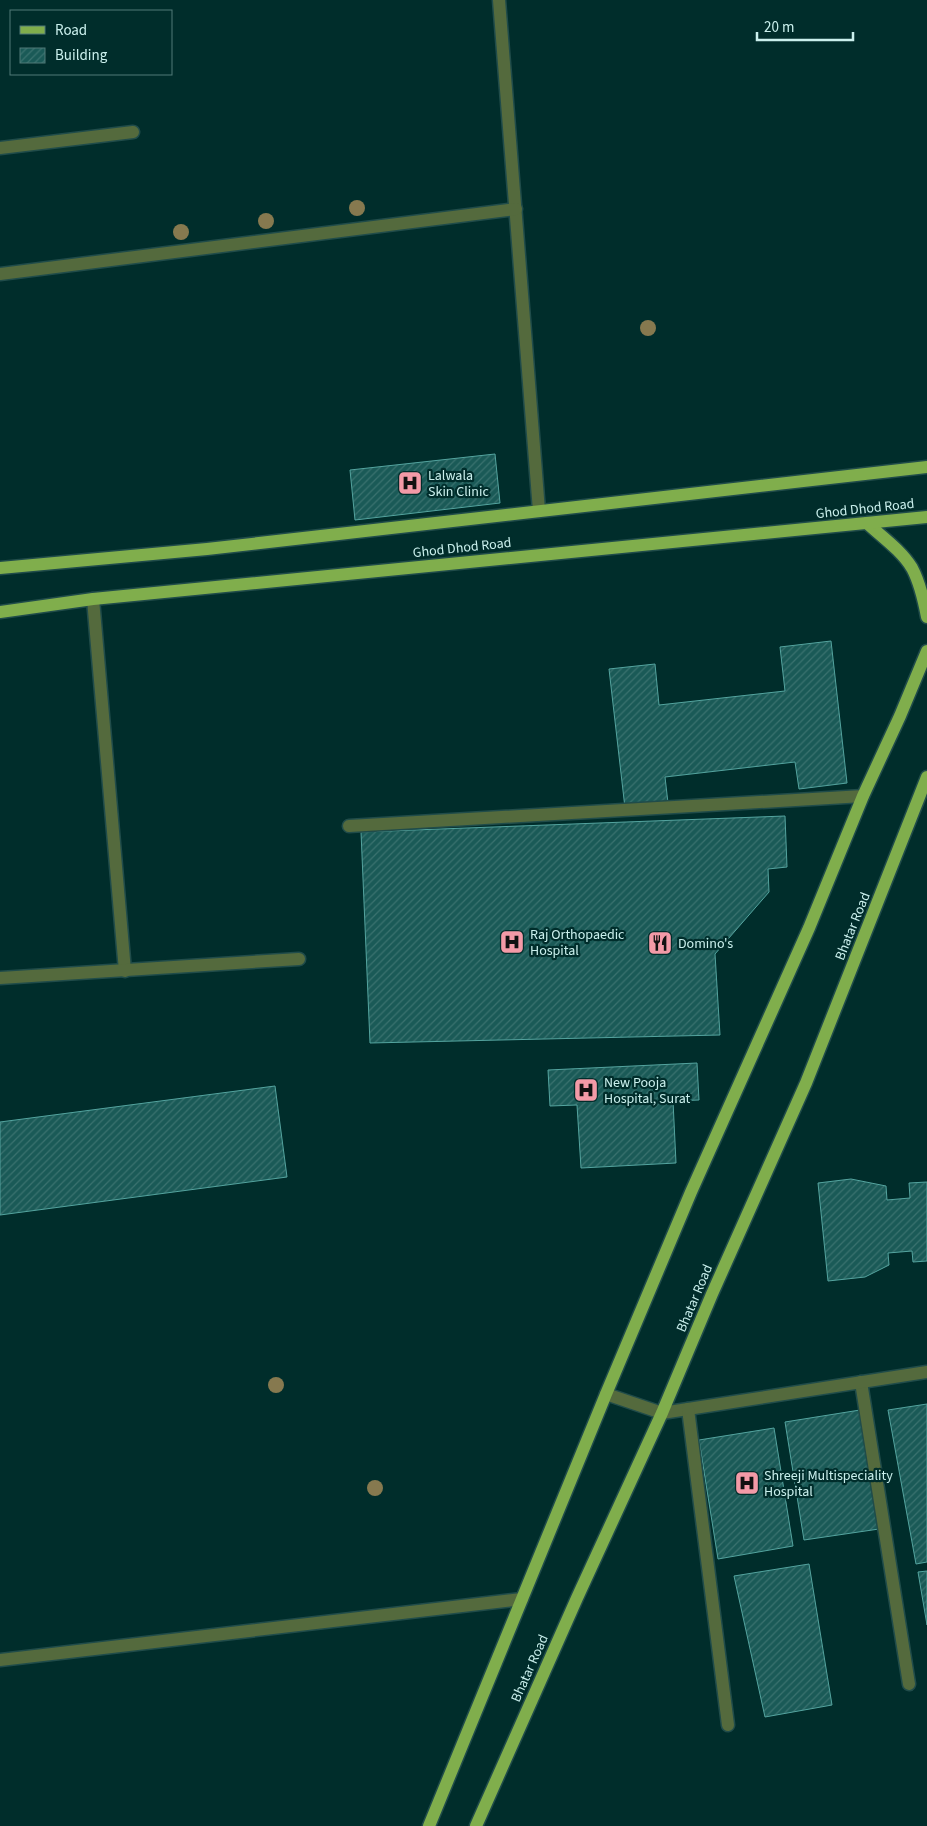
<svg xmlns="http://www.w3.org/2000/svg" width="927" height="1826" viewBox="0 0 927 1826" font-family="'Source Sans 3',sans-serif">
	<defs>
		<pattern id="building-hatch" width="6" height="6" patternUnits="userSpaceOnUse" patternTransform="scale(1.25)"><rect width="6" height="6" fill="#1a5a57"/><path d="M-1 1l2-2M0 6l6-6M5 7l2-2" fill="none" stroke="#3a726f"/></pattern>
	</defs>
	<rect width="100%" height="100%" fill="#002d2b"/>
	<g fill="url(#building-hatch)" stroke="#54a49f">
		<path d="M 495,454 L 500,503 L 355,520 L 350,470 Z"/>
		<path d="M 831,641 L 847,783 L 799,789 L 795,762 L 665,777 L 668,803 L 625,808 L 609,669 L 655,664 L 659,705 L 785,691 L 780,647 Z"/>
		<path d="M 785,816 L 787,867 L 768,869 L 769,892 L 715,954 L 720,1035 L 370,1043 L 361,832 Z"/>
		<path d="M 697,1063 L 699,1100 L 673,1101 L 676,1163 L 581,1168 L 577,1105 L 550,1106 L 548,1070 Z"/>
		<path d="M 275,1086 L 287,1177 L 0,1215 L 0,1122 Z"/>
		<path d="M 851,1179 L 886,1186 L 887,1200 L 910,1198 L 909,1183 L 927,1182 L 927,1261 L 913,1262 L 912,1251 L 888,1253 L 889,1265 L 865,1277 L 828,1281 L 818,1183 Z"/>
		<path d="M 927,1404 L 927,1562 L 916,1564 L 888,1410 Z"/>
		<path d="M 860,1410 L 879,1529 L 804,1540 L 785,1422 Z"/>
		<path d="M 774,1428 L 793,1546 L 718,1559 L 699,1440 Z"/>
		<path d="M 809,1564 L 832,1705 L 765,1717 L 734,1576 Z"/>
		<path d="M 927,1571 L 927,1625 L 918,1572 Z"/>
	</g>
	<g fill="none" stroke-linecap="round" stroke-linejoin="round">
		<defs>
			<g id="minor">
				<path d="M 499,0 L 539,511"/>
				<path d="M 0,148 L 133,132"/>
				<path d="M 0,274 L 516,209"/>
				<path d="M 93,599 L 125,971"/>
				<path d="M 349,826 L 863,796"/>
				<path d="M 0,978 L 299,959"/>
				<path d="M 861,1382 L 909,1684"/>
				<path d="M 606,1394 L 662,1413 L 927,1372"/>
				<path d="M 688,1409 L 728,1725"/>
				<path d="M 0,1660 L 522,1599"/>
			</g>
			<g id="major">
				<path d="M 867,523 C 882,537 901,550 912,568 C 920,583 924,601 927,617"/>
				<path d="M 0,568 L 207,549 L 927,467"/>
				<path d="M 0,612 L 93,599 L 927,517"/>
				<path d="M 429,1826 L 606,1394 L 691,1192 L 809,928 L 863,796 L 900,716 L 927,651"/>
				<path d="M 476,1826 L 577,1598 L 662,1413 L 712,1294 L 806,1083 L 927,777"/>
			</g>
		</defs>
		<use href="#minor" stroke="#204c4a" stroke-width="15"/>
		<use href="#major" stroke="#204c4a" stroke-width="15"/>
		<use href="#minor" stroke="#546a3d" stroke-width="12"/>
		<use href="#major" stroke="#80ae4c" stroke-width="12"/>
	</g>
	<g fill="#86794f">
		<circle cx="357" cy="208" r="8"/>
		<circle cx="266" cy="221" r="8"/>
		<circle cx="181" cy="232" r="8"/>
		<circle cx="648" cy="328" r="8"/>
		<circle cx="276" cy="1385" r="8"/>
		<circle cx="375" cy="1488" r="8"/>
	</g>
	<defs>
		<symbol id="hospital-square" viewBox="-11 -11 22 22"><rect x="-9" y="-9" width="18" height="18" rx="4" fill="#f39aa7" stroke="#002d2b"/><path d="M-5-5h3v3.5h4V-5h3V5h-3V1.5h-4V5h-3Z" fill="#111"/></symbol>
		<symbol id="restaurant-square" viewBox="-11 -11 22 22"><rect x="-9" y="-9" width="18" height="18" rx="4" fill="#f39aa7" stroke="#002d2b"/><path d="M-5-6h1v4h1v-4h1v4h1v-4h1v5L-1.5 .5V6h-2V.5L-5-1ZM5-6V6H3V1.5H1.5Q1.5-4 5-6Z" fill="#111"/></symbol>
	</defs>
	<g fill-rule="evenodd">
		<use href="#hospital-square" x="396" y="469" width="28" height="28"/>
		<use href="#hospital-square" x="498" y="928" width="28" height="28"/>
		<use href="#restaurant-square" x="646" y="929" width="28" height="28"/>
		<use href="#hospital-square" x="572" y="1076" width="28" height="28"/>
		<use href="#hospital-square" x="733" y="1469" width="28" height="28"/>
	</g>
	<g text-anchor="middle" stroke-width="4.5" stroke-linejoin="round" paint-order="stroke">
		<g font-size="14" fill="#caf0ed" stroke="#002d2b" text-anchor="start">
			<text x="428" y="480">Lalwala<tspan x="428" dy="16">Skin Clinic</tspan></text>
			<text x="530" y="939">Raj Orthopaedic<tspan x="530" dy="16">Hospital</tspan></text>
			<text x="678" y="948">Domino's</text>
			<text x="604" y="1087">New Pooja<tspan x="604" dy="16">Hospital, Surat</tspan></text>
			<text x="764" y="1480">Shreeji Multispeciality<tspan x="764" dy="16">Hospital</tspan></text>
		</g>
		<g font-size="14" fill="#caf0ed" stroke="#002d2b">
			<text transform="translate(865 508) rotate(-6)" y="5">Ghod Dhod Road</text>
			<text transform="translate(462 547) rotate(-6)" y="5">Ghod Dhod Road</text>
			<text transform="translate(852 926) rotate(-68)" y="5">Bhatar Road</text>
			<text transform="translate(694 1298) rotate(-67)" y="5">Bhatar Road</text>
			<text transform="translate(529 1668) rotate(-66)" y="5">Bhatar Road</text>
		</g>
	</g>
	<rect x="10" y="10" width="162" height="65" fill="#002d2b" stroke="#517b79"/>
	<rect x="20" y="26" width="25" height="8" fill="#80ae4c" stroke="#517b79"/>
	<text x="55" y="35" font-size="15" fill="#caf0ed">Road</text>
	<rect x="20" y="48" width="25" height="15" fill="url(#building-hatch)" stroke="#517b79"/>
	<text x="55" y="60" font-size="15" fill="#caf0ed">Building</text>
	<path d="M757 32v8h96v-8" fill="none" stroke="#caf0ed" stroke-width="2.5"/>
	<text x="764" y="32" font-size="15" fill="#caf0ed" stroke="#002d2b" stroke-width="4" paint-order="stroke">20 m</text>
</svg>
